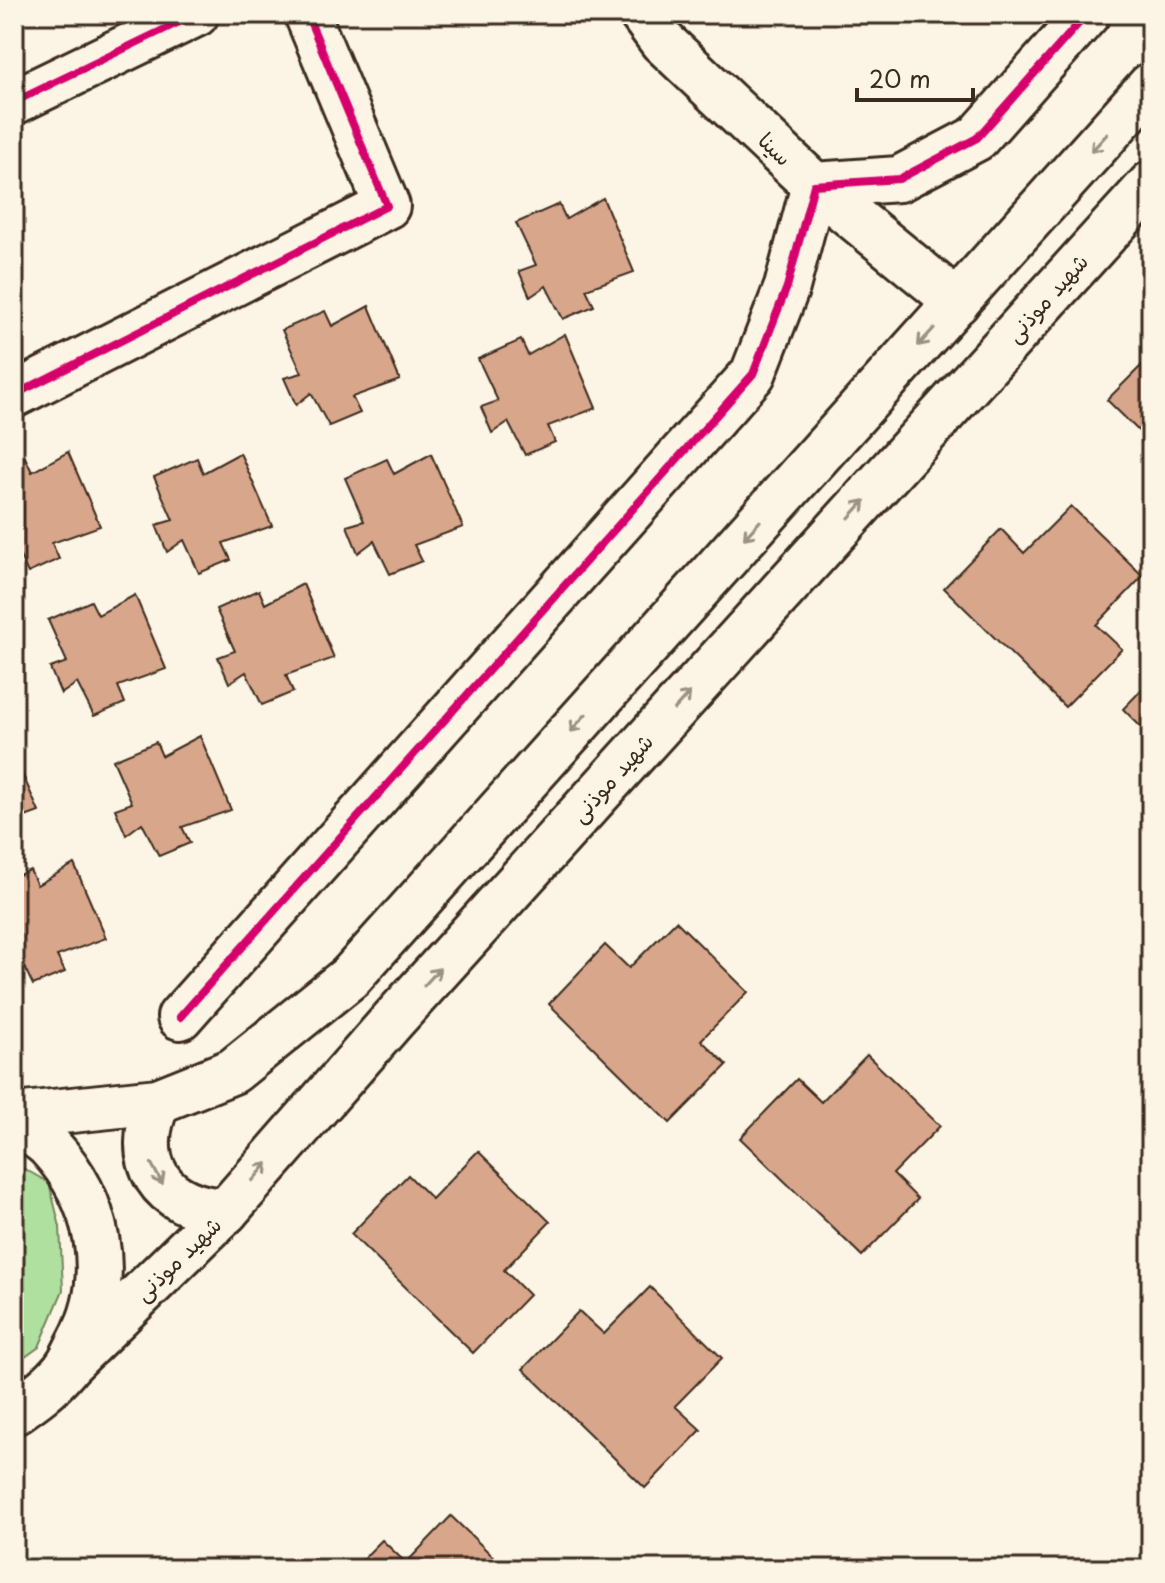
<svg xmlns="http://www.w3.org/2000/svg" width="1165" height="1583" viewBox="0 0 1165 1583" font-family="'Playpen Sans','Playpen Sans Arabic',sans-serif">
	<rect width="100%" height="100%" fill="#fcf5e5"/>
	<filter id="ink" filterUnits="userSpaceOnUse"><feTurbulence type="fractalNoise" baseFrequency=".0125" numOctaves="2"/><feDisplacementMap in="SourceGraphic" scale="16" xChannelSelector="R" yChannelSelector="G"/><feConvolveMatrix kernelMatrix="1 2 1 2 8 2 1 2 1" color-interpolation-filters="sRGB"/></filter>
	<g filter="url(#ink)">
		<path fill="#b0e0a0" stroke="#76855f" stroke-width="2" d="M 14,1163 L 49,1183 L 60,1227 L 63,1290 L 39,1347 L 14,1365 Z"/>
		<g fill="#d8a68b" stroke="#3b2a1e" stroke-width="2">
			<path d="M 603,198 L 634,272 L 586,289 L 594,306 L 563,319 L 546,286 L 530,297 L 519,271 L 536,265 L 516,223 L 559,204 L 566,219 Z"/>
			<path d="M 369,306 L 400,380 L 352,397 L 360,413 L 329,426 L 311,393 L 296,405 L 284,378 L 302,373 L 282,330 L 325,311 L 332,326 Z"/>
			<path d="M 565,334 L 596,408 L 548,426 L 555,442 L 525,455 L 508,422 L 492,433 L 481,407 L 498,401 L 478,359 L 521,340 L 528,355 Z"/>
			<path d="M 1151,356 L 1151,443 L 1107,400 Z"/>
			<path d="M 68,452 L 100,526 L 52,543 L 59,559 L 28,573 L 14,544 L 14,462 L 25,457 L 32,472 Z"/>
			<path d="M 240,453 L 272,526 L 223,543 L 231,560 L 199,573 L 184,540 L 167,552 L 156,525 L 173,520 L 154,477 L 197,458 L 203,473 Z"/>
			<path d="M 431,454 L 463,527 L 414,545 L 422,561 L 390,574 L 374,541 L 358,553 L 347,526 L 364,521 L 345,478 L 387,459 L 394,474 Z"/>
			<path d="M 1071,506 L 1143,576 L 1096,625 L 1122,649 L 1065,707 L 944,588 L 1001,529 L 1024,553 Z"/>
			<path d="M 303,584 L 334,658 L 286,675 L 293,692 L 262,705 L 246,672 L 229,683 L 218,657 L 235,651 L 216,609 L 259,590 L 265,604 Z"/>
			<path d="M 135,595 L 166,669 L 118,686 L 125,703 L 94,716 L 77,683 L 61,694 L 50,668 L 67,662 L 48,620 L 91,601 L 98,615 Z"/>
			<path d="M 1151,680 L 1151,737 L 1123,709 Z"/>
			<path d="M 200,736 L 231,810 L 182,827 L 190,843 L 159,856 L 142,823 L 126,835 L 115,809 L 132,803 L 113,760 L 156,742 L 162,756 Z"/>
			<path d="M 14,755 L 39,812 L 14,821 Z"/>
			<path d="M 74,864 L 106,938 L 57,956 L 65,972 L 33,985 L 17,952 L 14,954 L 14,877 L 30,870 L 37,885 Z"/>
			<path d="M 676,921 L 748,992 L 701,1040 L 727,1065 L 670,1123 L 549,1004 L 605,945 L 629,968 Z"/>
			<path d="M 867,1055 L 940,1126 L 893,1174 L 918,1199 L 862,1256 L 740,1138 L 797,1079 L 821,1102 Z"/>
			<path d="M 478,1151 L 550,1222 L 504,1270 L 529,1295 L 473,1353 L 351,1234 L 408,1175 L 432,1199 Z"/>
			<path d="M 650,1287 L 722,1358 L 675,1406 L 701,1430 L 645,1488 L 523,1369 L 579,1311 L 604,1334 Z"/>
			<path d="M 451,1516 L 506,1569 L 353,1569 L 382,1540 L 406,1563 Z"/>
		</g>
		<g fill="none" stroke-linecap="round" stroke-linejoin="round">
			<defs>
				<g id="minor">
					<path d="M 642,14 L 662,41 L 814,185 L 957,302"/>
					<path d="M 14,102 L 196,14"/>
					<path d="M 14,395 L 387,206 L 307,14"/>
					<path d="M 180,1017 L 753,374 L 787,287 L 814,185 L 899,179 L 977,138 L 1087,14"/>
				</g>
				<g id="major">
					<path d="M 158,1101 C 131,1162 160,1207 226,1211"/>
					<path d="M 14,1116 L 158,1101 L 233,1071 L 350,977 L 1151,85"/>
					<path d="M 14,1121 C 25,1129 39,1136 49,1146 C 99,1200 115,1276 80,1342 C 75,1351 71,1361 65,1369 C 50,1387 33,1399 14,1412"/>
					<path d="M 67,1366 L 226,1211 L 393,1020 L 1151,184"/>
				</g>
			</defs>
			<use href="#minor" stroke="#3b2a1e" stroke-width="50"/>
			<use href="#major" stroke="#3b2a1e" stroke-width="50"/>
			<use href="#minor" stroke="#fcf5e5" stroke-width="44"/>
			<use href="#major" stroke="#fcf5e5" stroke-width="44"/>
			<defs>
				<g id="cycleway">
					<path d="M 14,102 L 196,14"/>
					<path d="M 14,395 L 387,206 L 307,14"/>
					<path d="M 180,1017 L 753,374 L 787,287 L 814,185 L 899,179 L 977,138 L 1087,14"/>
				</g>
			</defs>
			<use href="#cycleway" stroke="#fcf5e5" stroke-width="13"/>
			<use href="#cycleway" stroke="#d6006c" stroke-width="8"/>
		</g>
		<defs><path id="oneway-shaft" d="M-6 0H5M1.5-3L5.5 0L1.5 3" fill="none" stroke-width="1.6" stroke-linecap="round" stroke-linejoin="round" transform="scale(2)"/></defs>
		<g stroke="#9c9082">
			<use href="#oneway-shaft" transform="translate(1099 143) rotate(132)"/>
			<use href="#oneway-shaft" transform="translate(926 337) rotate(132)"/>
			<use href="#oneway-shaft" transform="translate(857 509) rotate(-48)"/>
			<use href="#oneway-shaft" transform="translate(752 530) rotate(132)"/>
			<use href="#oneway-shaft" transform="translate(682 701) rotate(-48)"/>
			<use href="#oneway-shaft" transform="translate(578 723) rotate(132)"/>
			<use href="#oneway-shaft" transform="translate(432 977) rotate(-48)"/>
			<use href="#oneway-shaft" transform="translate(260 1172) rotate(-49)"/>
			<use href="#oneway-shaft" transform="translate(157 1174) rotate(62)"/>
		</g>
	</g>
	<g text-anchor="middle" stroke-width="6" stroke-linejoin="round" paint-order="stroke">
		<g font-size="22" fill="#3b2a1e" stroke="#fcf5e5">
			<text transform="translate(775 149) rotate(44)" y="8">سینا</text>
			<text transform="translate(1047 298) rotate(-48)" y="8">شهید موذنی</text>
			<text transform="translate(612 778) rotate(-48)" y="8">شهید موذنی</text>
			<text transform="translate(178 1259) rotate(-44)" y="8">شهید موذنی</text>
		</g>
	</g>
	<rect width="1165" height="1583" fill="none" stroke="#fcf5e5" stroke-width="48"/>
	<rect x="24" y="24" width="1117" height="1535" fill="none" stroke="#3b2a1e" stroke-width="3" filter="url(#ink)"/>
	<path d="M857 88v12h116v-12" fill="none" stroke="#3b2a1e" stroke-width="4"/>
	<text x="869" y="88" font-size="24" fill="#3b2a1e" stroke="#fcf5e5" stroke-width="6" paint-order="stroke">20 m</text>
</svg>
